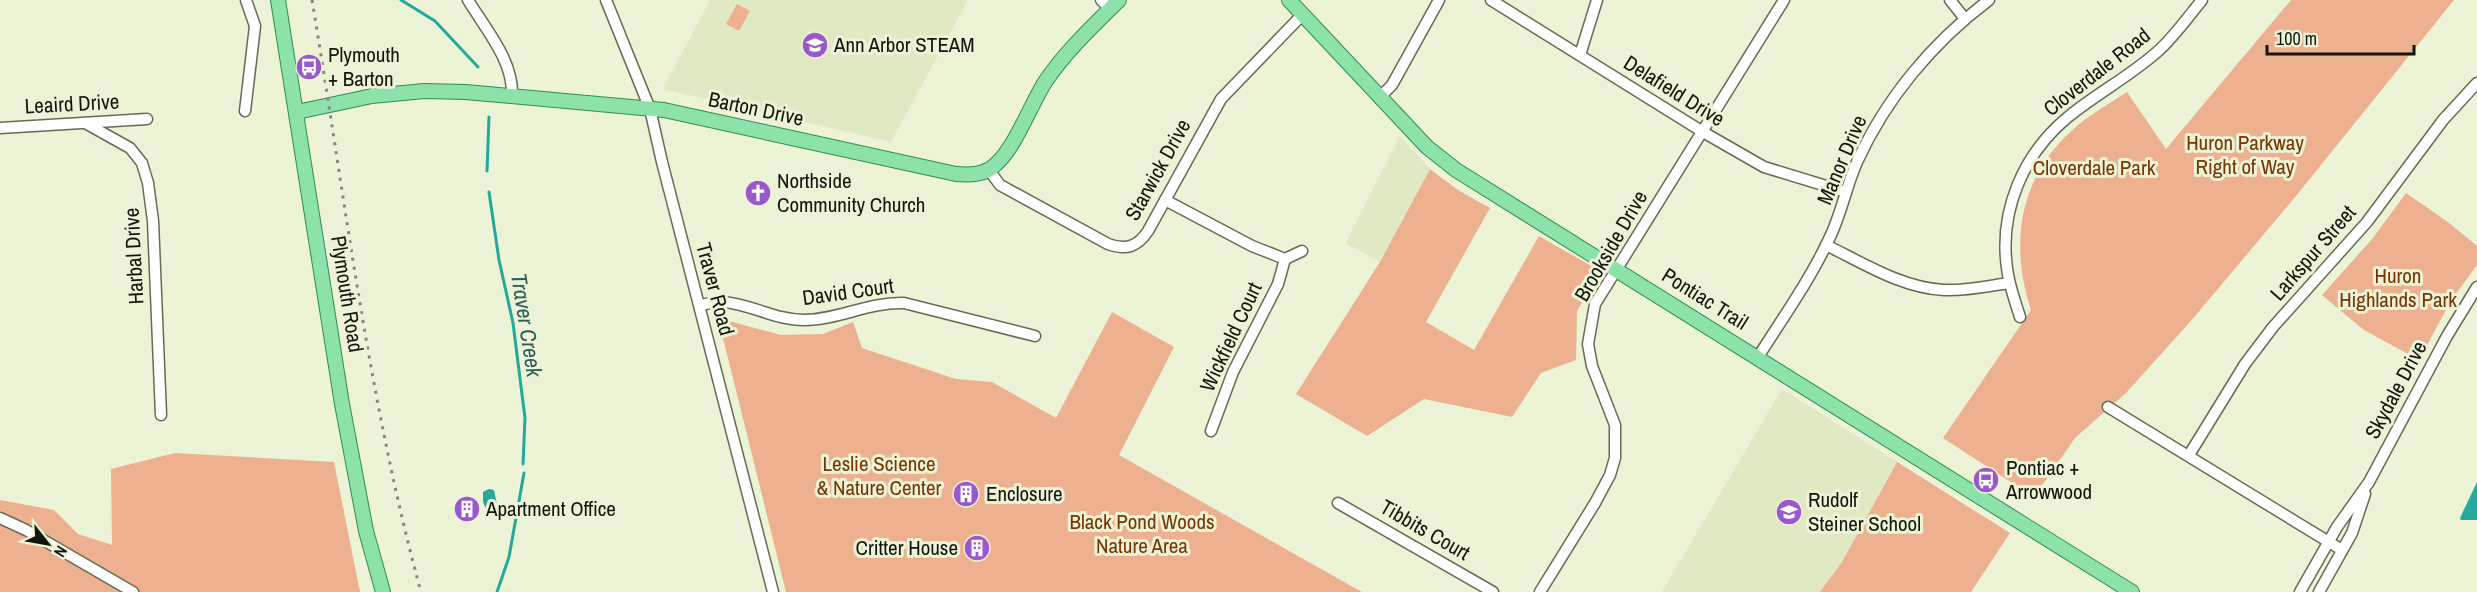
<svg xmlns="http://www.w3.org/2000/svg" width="2477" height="592" viewBox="0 0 2477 592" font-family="'Archivo Narrow',sans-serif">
	<rect width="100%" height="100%" fill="#edf3d7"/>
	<g fill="#e1e8c4">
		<path d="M 710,0 L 968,0 L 891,142 L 663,89 Z"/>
		<path d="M 1400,136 L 1430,169 L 1380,262 L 1346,243 Z"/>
		<path d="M 1782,389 L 1897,462 L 1842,562 L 1820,592 L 1662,592 Z"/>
	</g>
	<g fill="#eeb18f">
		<path d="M 2291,0 L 2454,0 L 2296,196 L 2190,322 L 2126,393 L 2075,438 L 2034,497 L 1943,438 L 2031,310 C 2011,249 2017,186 2064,138 C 2082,119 2105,106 2127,92 L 2166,149 Z"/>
		<path d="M 737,4 L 750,11 L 739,31 L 726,24 Z"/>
		<path d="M 1430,169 L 1458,190 L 1490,208 L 1426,322 L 1474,350 L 1539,236 L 1600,271 L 1577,311 L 1576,360 L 1541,373 L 1512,417 L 1424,399 L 1367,436 L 1296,394 L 1380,262 Z"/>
		<path d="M 2406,193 L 2448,222 L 2477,246 L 2477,265 L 2452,299 L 2419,360 L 2364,330 L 2322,295 L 2373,238 Z"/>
		<path d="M 1112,312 L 1174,347 L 1119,455 L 1362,592 L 786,592 L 718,318 L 781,335 L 823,334 L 853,322 L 862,348 L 956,379 L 992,382 L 1056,418 Z"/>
		<path d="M 175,453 L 334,462 L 360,592 L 0,592 L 0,500 L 54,510 L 78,534 L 112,545 L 111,469 Z"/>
		<path d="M 1897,462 L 2010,533 L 1971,592 L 1820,592 L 1842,562 Z"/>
	</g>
	<g fill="#24a99c">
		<path d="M 2477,482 L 2477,520 L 2461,520 L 2460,518 Z"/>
		<path d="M 489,489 L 494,490 L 499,514 L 489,516 L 483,502 L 483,492 Z"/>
	</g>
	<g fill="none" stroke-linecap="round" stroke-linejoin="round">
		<g stroke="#24a99c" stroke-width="3">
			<path d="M 401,0 L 435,21 L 478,67"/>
			<path d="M 487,171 L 489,117"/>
			<path d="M 489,192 L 499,260 L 513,323 L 525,418 L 523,464"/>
			<path d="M 497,592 L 509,557 L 524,473"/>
		</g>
		<defs>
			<g id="minor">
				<path d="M 468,0 C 486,30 514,61 512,97"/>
				<path d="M 606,0 L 650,109 L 662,162 L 773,592"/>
				<path d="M 1101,0 L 1110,9"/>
				<path d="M 1491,0 L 1703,132 L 1764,167 L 1846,192"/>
				<path d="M 1950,0 L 1965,19"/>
				<path d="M 1580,55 L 1597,0"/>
				<path d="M 1380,97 L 1392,85 L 1439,0"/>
				<path d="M 245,111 L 255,26 L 246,0"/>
				<path d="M 87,124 L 130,148 L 142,163 L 148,183 L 153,221 L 161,415"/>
				<path d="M 0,128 L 147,119"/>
				<path d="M 989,170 L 1000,185 L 1108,244 C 1127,251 1138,246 1148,231 L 1221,99 L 1303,14"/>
				<path d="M 1165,200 L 1252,246 L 1285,259 L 1278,284 L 1233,372 L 1211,431"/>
				<path d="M 1826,245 C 1863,263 1902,288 1944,290 C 1966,291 1988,286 2009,283"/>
				<path d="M 1285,259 L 1302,251"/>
				<path d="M 700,305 C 708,304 715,301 723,302 C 751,304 775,320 804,320 C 838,320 868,302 904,303 L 1035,336"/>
				<path d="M 2020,317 C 2015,301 2009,285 2007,268 C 1999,211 2023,154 2068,117 C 2096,94 2130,76 2157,52 C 2174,37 2188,17 2202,0"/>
				<path d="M 1758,357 C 1782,319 1810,280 1829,239 C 1841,215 1846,187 1857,162 C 1886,98 1933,42 1989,0"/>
				<path d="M 2108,407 L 2342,550"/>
				<path d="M 2189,455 L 2245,364 L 2273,327 L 2367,222 L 2443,120 L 2477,83"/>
				<path d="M 1338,503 L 1493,592"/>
				<path d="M 0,518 L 26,530 L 133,592"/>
				<path d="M 1540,592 L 1595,503 L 1610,475 L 1615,458 L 1615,425 L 1592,366 L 1588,344 L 1595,304 L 1784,0"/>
				<path d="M 2300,592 L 2337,527 L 2369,482 L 2447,336 L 2477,287"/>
				<path d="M 2319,592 L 2352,533 L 2365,494"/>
			</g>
			<g id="major">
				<path d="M 278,0 L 342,404 L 366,531 L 383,592"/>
				<path d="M 1289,0 L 1427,147 L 1456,170 L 2132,592"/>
				<path d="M 297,112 L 372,96 L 424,91 L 466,92 L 664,110 L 956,174 C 970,175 985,175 995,165 C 1015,148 1030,106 1045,82 C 1065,52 1093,26 1119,0"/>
			</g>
		</defs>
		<use href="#minor" stroke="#666c53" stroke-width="13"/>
		<use href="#major" stroke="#308e4e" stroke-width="16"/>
		<use href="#minor" stroke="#fff" stroke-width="10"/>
		<use href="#major" stroke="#8ce2aa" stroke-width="14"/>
		<path stroke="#848875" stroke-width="3" stroke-dasharray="3 6" stroke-linecap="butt" d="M 312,0 C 345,197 368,399 421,592"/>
	</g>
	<defs>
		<symbol id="school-disc" viewBox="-11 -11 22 22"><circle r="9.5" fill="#9b58cd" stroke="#edf3d7"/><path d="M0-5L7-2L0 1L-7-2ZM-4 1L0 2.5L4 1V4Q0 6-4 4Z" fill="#fff"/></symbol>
		<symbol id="bus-disc" viewBox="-11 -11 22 22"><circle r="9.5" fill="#9b58cd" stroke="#edf3d7"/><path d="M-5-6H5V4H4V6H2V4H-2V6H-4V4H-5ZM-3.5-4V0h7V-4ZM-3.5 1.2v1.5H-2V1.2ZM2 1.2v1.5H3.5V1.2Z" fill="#fff"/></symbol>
		<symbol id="church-disc" viewBox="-11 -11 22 22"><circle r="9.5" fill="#9b58cd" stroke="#edf3d7"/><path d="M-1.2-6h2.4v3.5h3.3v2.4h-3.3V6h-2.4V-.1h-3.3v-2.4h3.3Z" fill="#fff"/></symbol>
		<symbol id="building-disc" viewBox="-11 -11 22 22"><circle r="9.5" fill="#9b58cd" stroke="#edf3d7"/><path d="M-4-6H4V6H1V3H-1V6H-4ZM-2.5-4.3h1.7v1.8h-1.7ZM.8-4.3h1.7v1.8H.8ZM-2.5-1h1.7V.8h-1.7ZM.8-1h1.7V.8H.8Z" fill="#fff"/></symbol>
	</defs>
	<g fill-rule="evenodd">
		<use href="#school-disc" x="800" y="30" width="30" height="30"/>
		<use href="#bus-disc" x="294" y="52" width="30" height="30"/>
		<use href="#church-disc" x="743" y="178" width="30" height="30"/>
		<use href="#bus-disc" x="1971" y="465" width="30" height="30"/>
		<use href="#building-disc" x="951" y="479" width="30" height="30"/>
		<use href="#building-disc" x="452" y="494" width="30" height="30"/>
		<use href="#school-disc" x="1774" y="497" width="30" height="30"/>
		<use href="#building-disc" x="962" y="533" width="30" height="30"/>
	</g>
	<g text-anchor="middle" stroke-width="6" stroke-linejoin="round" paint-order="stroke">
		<g font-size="21" fill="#14160c" stroke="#edf3d7" text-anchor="start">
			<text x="834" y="52">Ann Arbor STEAM</text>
			<text x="328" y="62">Plymouth<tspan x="328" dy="24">+ Barton</tspan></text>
			<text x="777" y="188">Northside<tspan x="777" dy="24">Community Church</tspan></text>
			<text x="2006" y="475">Pontiac +<tspan x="2006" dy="24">Arrowwood</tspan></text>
			<text x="986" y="501">Enclosure</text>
			<text x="1808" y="507">Rudolf<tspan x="1808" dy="24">Steiner School</tspan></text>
			<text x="486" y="516">Apartment Office</text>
			<text x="958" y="555" text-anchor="end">Critter House</text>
		</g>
		<g font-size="21" fill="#14160c" stroke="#edf3d7">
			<text transform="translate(2097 72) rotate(-38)" y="7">Cloverdale Road</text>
			<text transform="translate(1674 91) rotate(32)" y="7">Delafield Drive</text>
			<text transform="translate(72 104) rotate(-3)" y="7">Leaird Drive</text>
			<text transform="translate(756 109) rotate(12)" y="7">Barton Drive</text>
			<text transform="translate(1842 160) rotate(-67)" y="7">Manor Drive</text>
			<text transform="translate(1158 170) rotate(-61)" y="7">Starwick Drive</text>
			<text transform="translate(1611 246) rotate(-60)" y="7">Brookside Drive</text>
			<text transform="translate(2313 253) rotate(-49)" y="7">Larkspur Street</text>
			<text transform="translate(134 256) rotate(-93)" y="7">Harbal Drive</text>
			<text transform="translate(715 289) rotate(75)" y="7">Traver Road</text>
			<text transform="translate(848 292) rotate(-8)" y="7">David Court</text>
			<text transform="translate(347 294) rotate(81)" y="7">Plymouth Road</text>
			<text transform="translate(1705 299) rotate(32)" y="7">Pontiac Trail</text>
			<text transform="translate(1231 337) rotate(-65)" y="7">Wickfield Court</text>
			<text transform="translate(2396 390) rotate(-62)" y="7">Skydale Drive</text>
			<text transform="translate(1425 530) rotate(30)" y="7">Tibbits Court</text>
		</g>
		<g font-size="21" fill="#793400" stroke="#edf3d7">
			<text x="2245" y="150">Huron Parkway<tspan x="2245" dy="24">Right of Way</tspan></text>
			<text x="2094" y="175">Cloverdale Park</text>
			<text x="2398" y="283">Huron<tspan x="2398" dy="24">Highlands Park</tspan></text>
			<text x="879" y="471">Leslie Science<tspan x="879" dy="24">&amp; Nature Center</tspan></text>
			<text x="1142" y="529">Black Pond Woods<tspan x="1142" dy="24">Nature Area</tspan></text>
		</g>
		<g font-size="22" font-style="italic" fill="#2b5e58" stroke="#edf3d7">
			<text transform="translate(527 325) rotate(81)" y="8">Traver Creek</text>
		</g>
	</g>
	<g transform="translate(48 544) rotate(121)" stroke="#edf3d7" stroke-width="4.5" paint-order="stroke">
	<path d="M0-4.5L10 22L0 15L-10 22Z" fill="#14160c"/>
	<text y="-9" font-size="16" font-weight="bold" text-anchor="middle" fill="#14160c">N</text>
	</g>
	<path d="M2267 45v9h147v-9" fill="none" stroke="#14160c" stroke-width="3"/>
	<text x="2276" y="45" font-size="18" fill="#14160c" stroke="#edf3d7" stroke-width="4.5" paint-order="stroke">100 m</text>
</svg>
